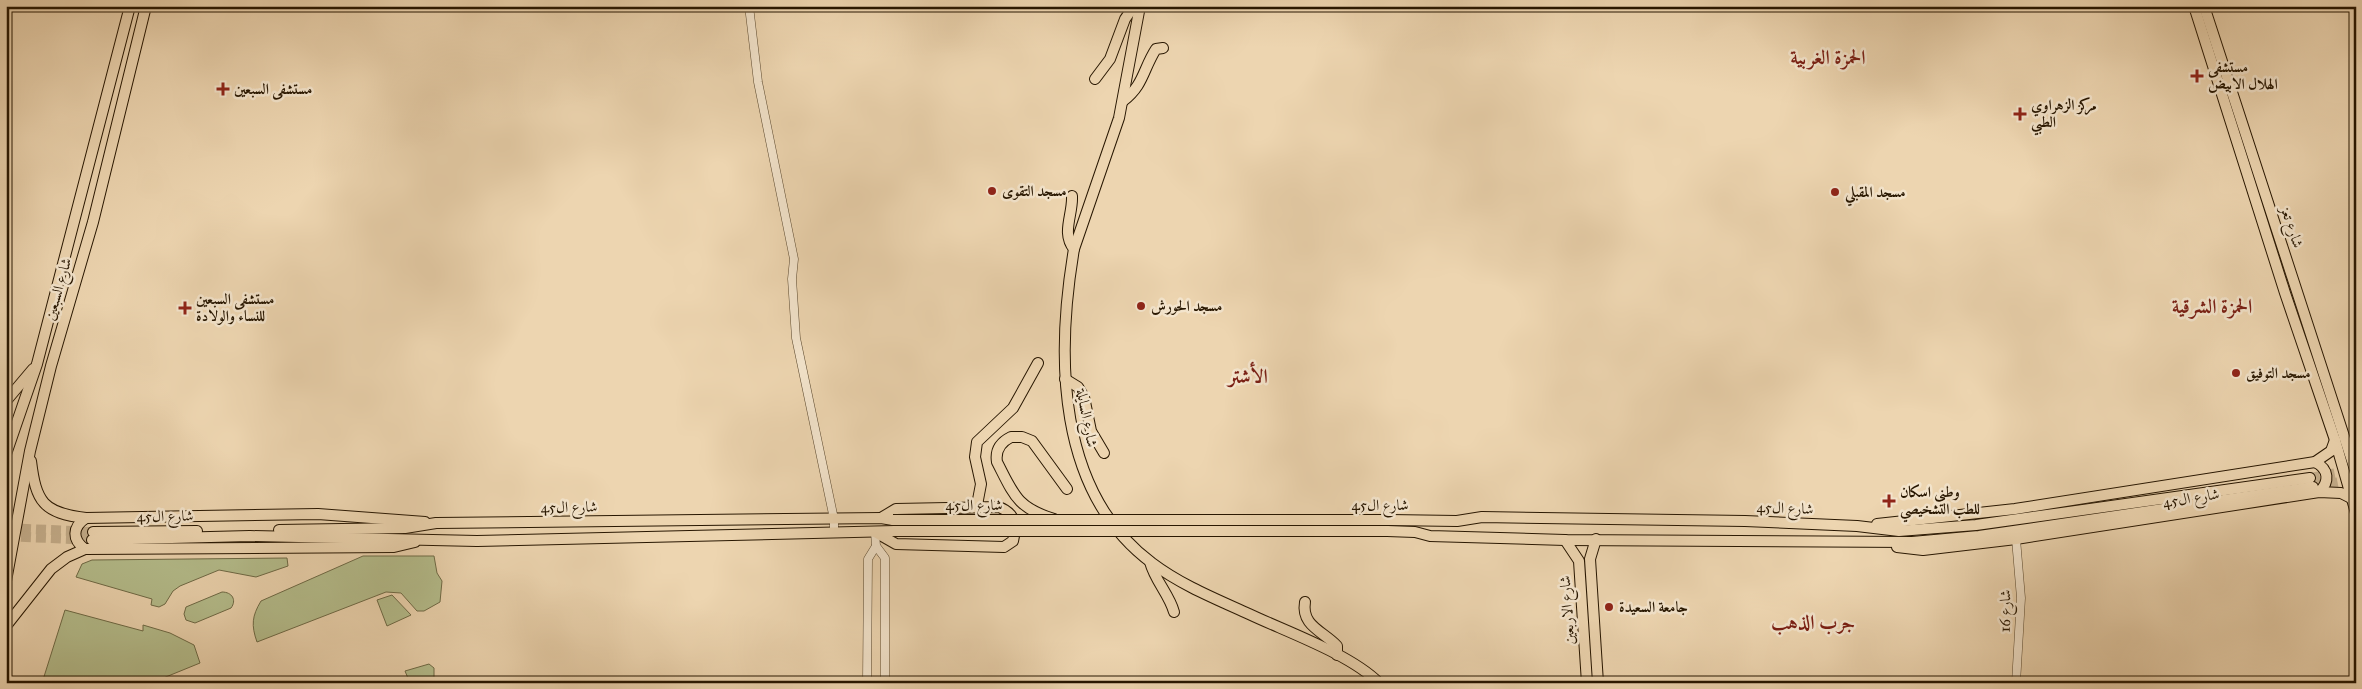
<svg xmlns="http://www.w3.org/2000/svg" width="2362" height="689" viewBox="0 0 2362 689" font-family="'IM FELL Great Primer',Amiri,serif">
	<rect width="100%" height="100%" fill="#edd5b0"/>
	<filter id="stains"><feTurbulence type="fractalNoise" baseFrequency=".004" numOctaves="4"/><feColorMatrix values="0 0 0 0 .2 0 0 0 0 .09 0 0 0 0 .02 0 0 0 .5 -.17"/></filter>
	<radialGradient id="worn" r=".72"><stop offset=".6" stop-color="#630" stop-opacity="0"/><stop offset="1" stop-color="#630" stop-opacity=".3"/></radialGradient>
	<g fill="#b5be8d" stroke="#6e6a46">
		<path d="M 363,556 L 434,556 L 437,573 L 442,581 L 440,602 L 424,611 L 417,611 L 401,593 L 386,592 L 257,642 C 251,625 252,616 261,601 Z"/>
		<path d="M 287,558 L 288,566 L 256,577 L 219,570 L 180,586 L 173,591 L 165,604 L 159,607 L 151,605 L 152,599 L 76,577 L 82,564 L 92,560 Z"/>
		<path d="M 222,592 C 232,592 237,600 231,608 L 195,623 L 186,620 L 184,614 L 186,607 Z"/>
		<path d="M 392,595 L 411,615 L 387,626 L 377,600 Z"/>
		<path d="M 65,610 L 143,631 L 143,625 L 170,633 L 194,645 L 200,663 L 151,683 L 42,683 Z"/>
		<path d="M 429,664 L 434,668 L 434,683 L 410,683 L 405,671 Z"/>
	</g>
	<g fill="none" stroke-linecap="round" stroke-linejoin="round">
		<g stroke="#c5af8d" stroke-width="10" stroke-dasharray="10 5" stroke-linecap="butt">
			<path d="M 2310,478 L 2352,470"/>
			<path d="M 2313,487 L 2356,479"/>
			<path d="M 6,528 L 93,532"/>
			<path d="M 6,536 L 92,540"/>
		</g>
		<defs>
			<g id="minor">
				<path d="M 749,6 L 758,82 L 794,259 L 792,279 L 796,338 L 834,519 L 834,533"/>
				<path d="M 875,532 L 876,546 L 885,558 L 885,683"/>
				<path d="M 867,683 L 868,559 L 876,546"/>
				<path d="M 2016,683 L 2021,598 L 2016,539"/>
			</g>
			<g id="major">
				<path d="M 1140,6 L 1119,118 L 1074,249 C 1056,355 1056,492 1152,563 C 1181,585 1216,599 1249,614 C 1287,632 1350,654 1379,683"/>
				<path d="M 2194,6 L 2285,293 L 2335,440 L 2356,513"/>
				<path d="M 2204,6 L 2356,473"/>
				<path d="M 1095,79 L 1110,59 L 1125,19 L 1134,6"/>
				<path d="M 1123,101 C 1144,85 1143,69 1156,49 L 1163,48"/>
				<path d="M 1072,196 C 1073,215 1061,233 1074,249"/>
				<path d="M 1065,379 L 1078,387 L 1084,397 L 1091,431 L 1104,453"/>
				<path d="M 6,401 L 33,369"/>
				<path d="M 6,454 L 37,364 L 130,6"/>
				<path d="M 31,461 C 36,502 43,513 86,518 L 318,514 L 425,522"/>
				<path d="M 2315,462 C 2329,469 2330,482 2319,492"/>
				<path d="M 971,507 L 977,505 L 981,484 L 975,457 L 977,442 L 1013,408 L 1038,363"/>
				<path d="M 1054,519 C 1017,508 1014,495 997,462 C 995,450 1001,442 1011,437 L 1022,437 L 1032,441 L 1067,489"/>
				<path d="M 1389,520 L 1457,521 L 1482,517 L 1745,521 L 1857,526 L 1899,531 L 1976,525 L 2310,478"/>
				<path d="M 1877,524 L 2015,509 L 2315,462 L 2331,451 L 2335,440"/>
				<path d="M 279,530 L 405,528 L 436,523 L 881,518 L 893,520"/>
				<path d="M 1387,531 L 1415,532 L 1430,536 L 1565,540 L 1912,542 L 1979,536 L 2313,487"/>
				<path d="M 93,532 L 197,531"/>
				<path d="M 875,532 L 896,544 L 1004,547 L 1013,541 C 1017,525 1016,514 999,507 L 896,509 L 881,518"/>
				<path d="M 1596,539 L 1590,559 L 1598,683"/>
				<path d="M 92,540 L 250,536 L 477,541 L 895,531"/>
				<path d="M 1565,540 L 1579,561 L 1587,683"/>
				<path d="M 1897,547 L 1923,550 L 2016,539 L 2319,492 L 2341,493 L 2351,498"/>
				<path d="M 85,549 C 72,540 72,527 86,518"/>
				<path d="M 1150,562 C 1155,581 1169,594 1174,612"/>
				<path d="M 6,581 L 30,451 L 51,366 L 93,222 L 146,6"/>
				<path d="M 1305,602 C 1301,626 1323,631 1337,646 L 1337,655"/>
				<path d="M 6,626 L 51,569 L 67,557 L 85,549 L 394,547 L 415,542"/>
			</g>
		</defs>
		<use href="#minor" stroke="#58462c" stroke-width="9"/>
		<use href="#major" stroke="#271600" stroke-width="12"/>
		<use href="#minor" stroke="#f3e4cc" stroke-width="8"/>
		<use href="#major" stroke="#edd5b0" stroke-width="10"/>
		<defs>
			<g id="major-bridge">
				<path d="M 893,520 L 1389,520"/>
				<path d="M 895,531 L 1387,531"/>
			</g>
		</defs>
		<use href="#major-bridge" stroke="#271600" stroke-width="12" stroke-linecap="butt"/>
		<use href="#major-bridge" stroke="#edd5b0" stroke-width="10"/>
	</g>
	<g fill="#8f2418" stroke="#f3e4cc" stroke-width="2">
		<path d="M2194.5 68.5h5v5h5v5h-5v5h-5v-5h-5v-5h5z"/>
		<path d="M220.5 81.5h5v5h5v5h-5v5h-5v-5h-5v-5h5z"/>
		<path d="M2017.5 106.5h5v5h5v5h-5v5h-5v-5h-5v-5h5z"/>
		<circle cx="992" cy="191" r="5"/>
		<circle cx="1835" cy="192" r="5"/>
		<circle cx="1141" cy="306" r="5"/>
		<path d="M182.5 300.5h5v5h5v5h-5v5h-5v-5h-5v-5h5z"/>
		<circle cx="2236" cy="373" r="5"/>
		<path d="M1886.5 493.5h5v5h5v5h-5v5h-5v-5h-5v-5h5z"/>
		<circle cx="1609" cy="607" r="5"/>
	</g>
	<g text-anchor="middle" stroke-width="5" stroke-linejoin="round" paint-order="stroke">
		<g font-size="15" font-weight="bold" fill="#271600" stroke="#f3e4cc" text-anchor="start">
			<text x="2208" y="72">مستشفى<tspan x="2208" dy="17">الهلال الابيض</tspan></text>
			<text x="234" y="94">مستشفى السبعين</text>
			<text x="2031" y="110">مركز الزهراوي<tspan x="2031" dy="17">الطبي</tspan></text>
			<text x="1002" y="196">مسجد التقوى</text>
			<text x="1845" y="197">مسجد المقبلي</text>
			<text x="196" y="304">مستشفى السبعين<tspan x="196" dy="17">للنساء والولادة</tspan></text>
			<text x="1151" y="311">مسجد الحورش</text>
			<text x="2246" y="378">مسجد التوفيق</text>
			<text x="1900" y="497">وطني اسكان<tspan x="1900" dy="17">للطب التشخيصي</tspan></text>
			<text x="1619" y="612">جامعة السعيدة</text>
		</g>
		<g font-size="15" fill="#271600" stroke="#f3e4cc">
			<text transform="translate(2292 227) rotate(72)" y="5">شارع تعز</text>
			<text transform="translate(58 289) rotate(-74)" y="5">شارع السبعين</text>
			<text transform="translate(1087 418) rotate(79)" y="5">شارع السايلة</text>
			<text transform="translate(2191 498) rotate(-9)" y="5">شارع ال45</text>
			<text x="974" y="510">شارع ال45</text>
			<text x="1380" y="510">شارع ال45</text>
			<text transform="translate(569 507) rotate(-1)" y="5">شارع ال45</text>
			<text transform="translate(1785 508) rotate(2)" y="5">شارع ال45</text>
			<text transform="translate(165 516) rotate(-1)" y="5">شارع ال45</text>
			<text transform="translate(1567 610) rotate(-94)" y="5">شارع الاربعين</text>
			<text transform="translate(2005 611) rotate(-89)" y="5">شارع 16</text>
		</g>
		<g font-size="20" font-weight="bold" fill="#7a1f14" stroke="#f3e4cc">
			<text x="1828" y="64">الحمزة الغربية</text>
			<text x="2212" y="313">الحمزة الشرقية</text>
			<text x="1248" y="383">الأشتر</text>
			<text x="1813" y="629">جرب الذهب</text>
		</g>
	</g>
	<rect width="2362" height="689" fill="none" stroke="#edd5b0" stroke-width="25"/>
	<rect x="8" y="8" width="2347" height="674" fill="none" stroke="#271600" stroke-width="2.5"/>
	<rect x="12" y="12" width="2337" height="664" fill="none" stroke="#271600"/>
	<rect width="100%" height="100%" filter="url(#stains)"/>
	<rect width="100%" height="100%" fill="url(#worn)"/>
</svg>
